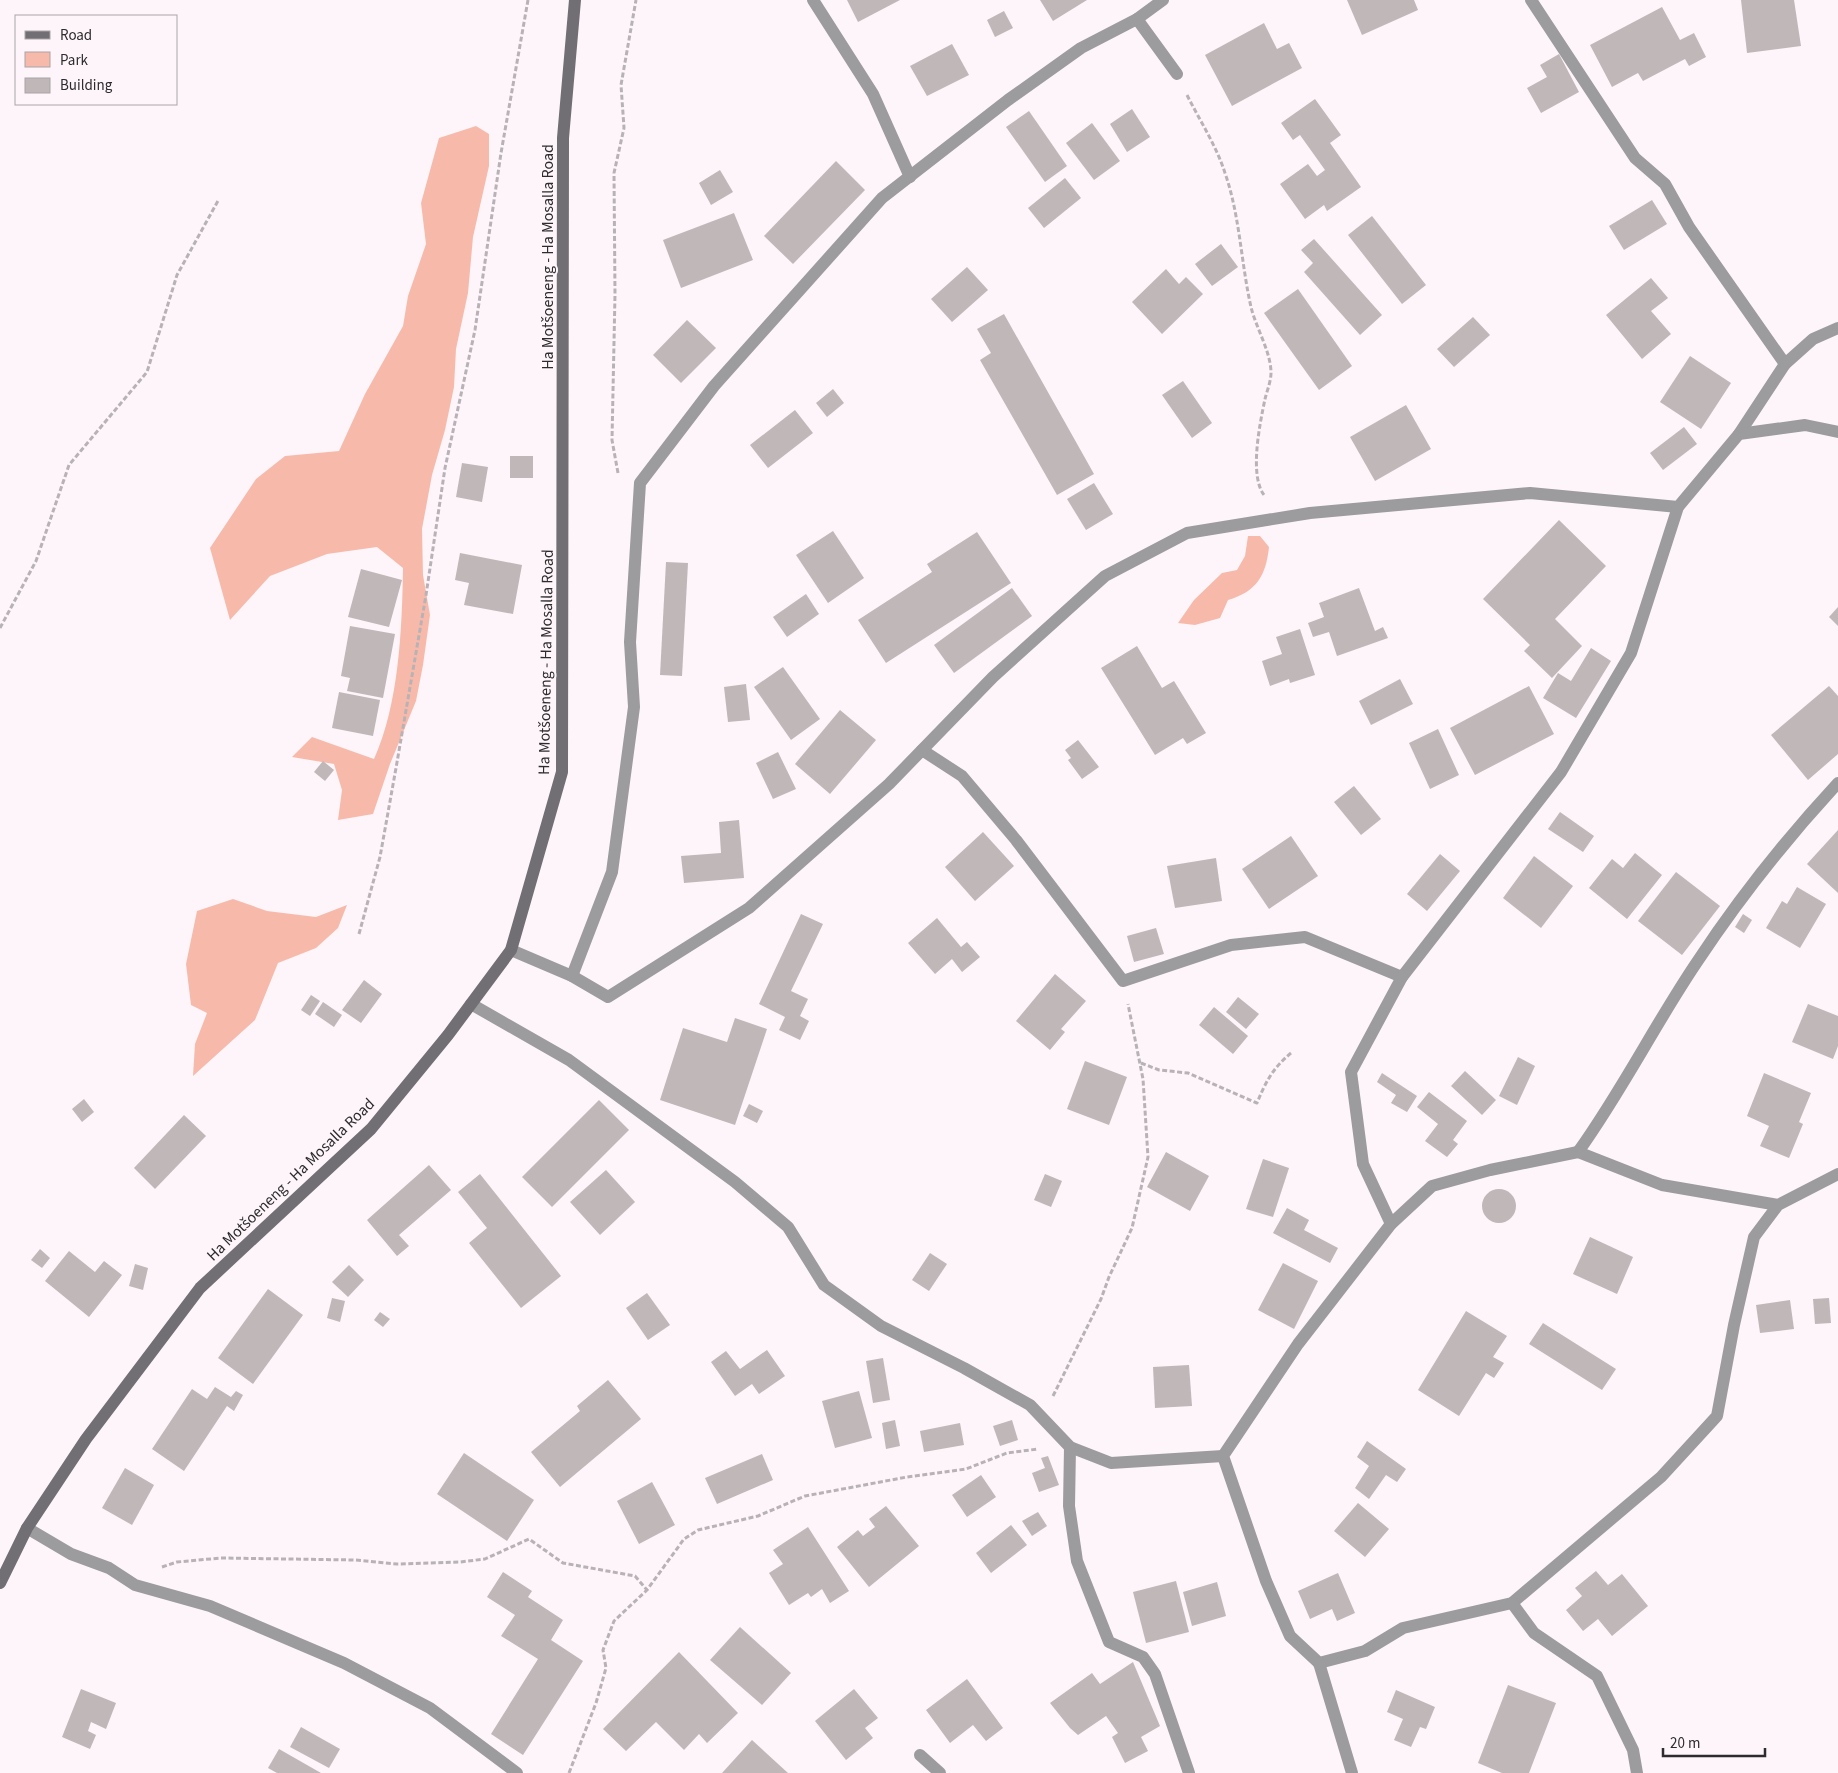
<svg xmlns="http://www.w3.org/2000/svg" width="1838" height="1773" viewBox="0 0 1838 1773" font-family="'Source Sans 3',sans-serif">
	<rect width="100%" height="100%" fill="#fdf5fa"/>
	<g fill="#f7baaa">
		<path d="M 476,126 L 489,134 L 489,166 L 473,237 L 468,293 L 456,349 L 454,387 L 445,430 L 432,475 L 422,529 L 423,575 L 430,615 L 423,665 L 416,701 L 390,764 L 373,814 L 338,820 L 342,790 L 334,764 L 292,757 L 312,737 L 374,759 C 399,704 402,629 403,568 L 377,547 L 327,554 L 270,576 L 230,620 L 210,548 L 256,479 L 285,456 L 339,451 L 365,394 L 403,326 L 408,296 L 426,244 L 421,203 L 439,138 Z"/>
		<path d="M 1248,536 L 1260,536 L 1269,547 C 1266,576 1256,592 1228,600 L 1220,618 L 1195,625 L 1178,623 L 1194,600 L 1222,573 L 1237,570 L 1245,556 Z"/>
		<path d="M 233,899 L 267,911 L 316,917 L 347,905 L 338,928 L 316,948 L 278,963 L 255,1020 L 193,1076 L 195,1044 L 207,1013 L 191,1005 L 186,964 L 197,911 Z"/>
	</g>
	<g fill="#c0b7b9">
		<path d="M 847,0 L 900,0 L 858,22 Z"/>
		<path d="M 1040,0 L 1087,0 L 1053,21 Z"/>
		<path d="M 1347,0 L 1414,0 L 1418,10 L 1362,35 Z"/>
		<path d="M 1741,0 L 1794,0 L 1801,46 L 1747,53 Z"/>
		<path d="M 1662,7 L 1680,40 L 1694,33 L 1706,57 L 1689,66 L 1685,59 L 1643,81 L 1638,73 L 1612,87 L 1590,45 Z"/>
		<path d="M 1004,11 L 1013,28 L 995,37 L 987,20 Z"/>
		<path d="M 1264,23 L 1277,49 L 1289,43 L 1302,68 L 1232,106 L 1205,55 Z"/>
		<path d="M 952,44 L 969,75 L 927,96 L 910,66 Z"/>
		<path d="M 1559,54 L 1579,92 L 1541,113 L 1527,88 L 1547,77 L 1540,65 Z"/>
		<path d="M 1315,99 L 1341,135 L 1330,143 L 1361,187 L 1327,211 L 1324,205 L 1305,219 L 1280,184 L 1308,164 L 1317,176 L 1325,170 L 1300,135 L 1293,140 L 1281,123 Z"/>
		<path d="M 1132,109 L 1150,137 L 1127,152 L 1110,124 Z"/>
		<path d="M 1029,111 L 1067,166 L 1045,182 L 1006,127 Z"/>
		<path d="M 1092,123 L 1120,161 L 1094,180 L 1066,143 Z"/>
		<path d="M 836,161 L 865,190 L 793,264 L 764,236 Z"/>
		<path d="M 720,170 L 733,192 L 711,205 L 699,183 Z"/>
		<path d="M 1065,178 L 1081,198 L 1044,228 L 1028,208 Z"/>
		<path d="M 1652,200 L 1667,224 L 1624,250 L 1609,226 Z"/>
		<path d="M 734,213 L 753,260 L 681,288 L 663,240 Z"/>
		<path d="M 1372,216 L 1426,285 L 1402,304 L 1348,235 Z"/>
		<path d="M 1314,239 L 1382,315 L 1360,335 L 1304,272 L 1313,263 L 1301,250 Z"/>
		<path d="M 1221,244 L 1238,267 L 1212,286 L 1195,264 Z"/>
		<path d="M 967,267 L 988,290 L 952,322 L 931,299 Z"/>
		<path d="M 1166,269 L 1179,284 L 1186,277 L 1203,294 L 1162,334 L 1132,302 Z"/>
		<path d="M 1651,278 L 1668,298 L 1651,311 L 1671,334 L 1642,359 L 1606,315 Z"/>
		<path d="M 1298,289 L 1352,366 L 1319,390 L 1264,313 Z"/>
		<path d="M 1004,314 L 1094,474 L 1057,495 L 980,360 L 991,353 L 977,329 Z"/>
		<path d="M 1473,317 L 1490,335 L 1454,367 L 1437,349 Z"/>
		<path d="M 687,320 L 716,348 L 681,383 L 653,355 Z"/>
		<path d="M 1690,356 L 1731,383 L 1701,429 L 1660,402 Z"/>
		<path d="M 1183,381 L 1212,423 L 1192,438 L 1162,395 Z"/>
		<path d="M 833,389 L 844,403 L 827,417 L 816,403 Z"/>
		<path d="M 1406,405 L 1431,449 L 1375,481 L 1350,437 Z"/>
		<path d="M 795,410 L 813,433 L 768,468 L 750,445 Z"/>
		<path d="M 1684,427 L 1697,444 L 1663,470 L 1650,453 Z"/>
		<rect x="510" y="456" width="23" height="22"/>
		<path d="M 462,463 L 488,467 L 482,502 L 456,497 Z"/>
		<path d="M 1094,483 L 1113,514 L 1086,530 L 1067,499 Z"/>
		<path d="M 1559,520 L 1606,566 L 1555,619 L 1582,646 L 1552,678 L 1524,651 L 1530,645 L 1483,599 Z"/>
		<path d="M 833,531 L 864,578 L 828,603 L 796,555 Z"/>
		<path d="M 977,532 L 1011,583 L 886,663 L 858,620 L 932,572 L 927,564 Z"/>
		<path d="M 460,553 L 522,565 L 513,614 L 464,605 L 469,583 L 455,580 Z"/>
		<path d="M 666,562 L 688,563 L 682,676 L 660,675 Z"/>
		<path d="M 361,569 L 402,580 L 389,627 L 348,617 Z"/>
		<path d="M 1012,588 L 1032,616 L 954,673 L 934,645 Z"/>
		<path d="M 1359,588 L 1375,631 L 1383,627 L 1388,638 L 1337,656 L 1329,632 L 1313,637 L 1308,623 L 1324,617 L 1319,603 Z"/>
		<path d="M 806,594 L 819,614 L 787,637 L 773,617 Z"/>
		<path d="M 1838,607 L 1838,626 L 1829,617 Z"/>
		<path d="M 350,626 L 395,634 L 383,698 L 347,691 L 350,678 L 341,676 Z"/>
		<path d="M 1300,629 L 1315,675 L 1290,683 L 1289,679 L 1270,686 L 1262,661 L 1282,654 L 1276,637 Z"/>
		<path d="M 1137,646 L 1162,688 L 1174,681 L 1206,733 L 1187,744 L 1183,738 L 1155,755 L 1101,668 Z"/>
		<path d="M 1591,648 L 1611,661 L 1576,718 L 1543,698 L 1558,673 L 1571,681 Z"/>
		<path d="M 783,667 L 820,719 L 791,740 L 754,687 Z"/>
		<path d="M 1400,679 L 1413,704 L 1371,725 L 1359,701 Z"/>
		<path d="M 746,684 L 750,720 L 728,722 L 724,687 Z"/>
		<path d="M 1529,686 L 1554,734 L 1475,775 L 1450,728 Z"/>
		<path d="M 1829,686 L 1838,696 L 1838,754 L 1808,780 L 1771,735 Z"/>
		<path d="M 339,692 L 380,700 L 373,736 L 332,728 Z"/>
		<path d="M 840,710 L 876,740 L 830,794 L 795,764 Z"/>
		<path d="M 1438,729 L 1459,775 L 1430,789 L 1409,743 Z"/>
		<path d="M 1078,740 L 1099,767 L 1082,779 L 1068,760 L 1071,758 L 1065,750 Z"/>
		<path d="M 778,752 L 796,789 L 773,799 L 756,763 Z"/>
		<path d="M 323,761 L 334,770 L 325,781 L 314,772 Z"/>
		<path d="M 1354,786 L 1381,819 L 1361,835 L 1334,802 Z"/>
		<path d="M 1560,812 L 1594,836 L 1583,852 L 1548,829 Z"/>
		<path d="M 739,820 L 744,878 L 684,883 L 681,856 L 721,853 L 719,822 Z"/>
		<path d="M 1838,830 L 1838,893 L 1807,864 Z"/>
		<path d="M 983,832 L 1014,866 L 975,901 L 945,867 Z"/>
		<path d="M 1291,836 L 1318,876 L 1269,909 L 1242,869 Z"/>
		<path d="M 1635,853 L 1662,875 L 1627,919 L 1589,888 L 1612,859 L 1623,868 Z"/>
		<path d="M 1440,854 L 1460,871 L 1427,911 L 1407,894 Z"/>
		<path d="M 1534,856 L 1573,886 L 1541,928 L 1503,898 Z"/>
		<path d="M 1216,858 L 1222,901 L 1175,908 L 1167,866 Z"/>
		<path d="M 1676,872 L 1720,906 L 1682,955 L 1638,921 Z"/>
		<path d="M 1797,887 L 1826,904 L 1800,948 L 1766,928 L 1782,901 L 1787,904 Z"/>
		<path d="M 801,914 L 823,924 L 791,991 L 808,999 L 800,1016 L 809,1021 L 800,1040 L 779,1030 L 785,1017 L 759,1004 Z"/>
		<path d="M 1743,914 L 1752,920 L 1744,933 L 1735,927 Z"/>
		<path d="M 937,918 L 961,947 L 967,942 L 980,957 L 962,972 L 952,959 L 935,974 L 908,943 Z"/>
		<path d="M 1156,928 L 1164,954 L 1134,962 L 1127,936 Z"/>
		<path d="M 1055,974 L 1086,1001 L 1061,1029 L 1065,1032 L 1050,1050 L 1016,1021 Z"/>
		<path d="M 364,980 L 382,994 L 361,1023 L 342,1010 Z"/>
		<path d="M 311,995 L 320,1001 L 310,1016 L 301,1010 Z"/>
		<path d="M 1238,997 L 1259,1014 L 1246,1029 L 1226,1012 Z"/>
		<path d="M 323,1002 L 342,1015 L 334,1027 L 315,1014 Z"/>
		<path d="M 1808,1004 L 1838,1016 L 1838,1046 L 1833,1059 L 1792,1042 Z"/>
		<path d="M 1214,1007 L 1248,1036 L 1233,1054 L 1199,1025 Z"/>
		<path d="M 735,1018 L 767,1029 L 735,1125 L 660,1100 L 683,1028 L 727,1042 Z"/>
		<path d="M 1518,1057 L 1535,1066 L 1517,1105 L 1499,1096 Z"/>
		<path d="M 1085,1061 L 1127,1077 L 1109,1125 L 1067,1109 Z"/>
		<path d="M 1465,1071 L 1496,1100 L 1482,1115 L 1451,1086 Z"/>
		<path d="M 1382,1073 L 1417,1096 L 1407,1112 L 1391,1103 L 1396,1095 L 1377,1082 Z"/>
		<path d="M 1764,1073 L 1811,1093 L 1799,1122 L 1803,1124 L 1789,1158 L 1760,1146 L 1769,1126 L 1747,1116 Z"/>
		<path d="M 1429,1092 L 1467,1121 L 1453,1140 L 1458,1144 L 1447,1157 L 1425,1141 L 1438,1124 L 1417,1107 Z"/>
		<path d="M 84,1099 L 94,1112 L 82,1122 L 72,1109 Z"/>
		<path d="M 599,1100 L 629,1130 L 552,1207 L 522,1177 Z"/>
		<path d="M 749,1104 L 763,1111 L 757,1123 L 743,1116 Z"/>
		<path d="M 184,1115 L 206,1136 L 155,1189 L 134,1168 Z"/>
		<path d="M 1166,1152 L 1209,1176 L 1190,1211 L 1147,1187 Z"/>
		<path d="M 1263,1159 L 1289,1168 L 1273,1217 L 1246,1209 Z"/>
		<path d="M 429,1165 L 451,1190 L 399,1235 L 409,1246 L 397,1256 L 367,1220 Z"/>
		<path d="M 606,1170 L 635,1202 L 600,1235 L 570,1202 Z"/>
		<path d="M 480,1174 L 561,1276 L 521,1308 L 469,1243 L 487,1228 L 458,1192 Z"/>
		<path d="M 1045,1174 L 1062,1181 L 1051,1207 L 1034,1200 Z"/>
		<circle cx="1499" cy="1206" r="17"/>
		<path d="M 1287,1208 L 1309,1220 L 1304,1230 L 1338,1248 L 1330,1263 L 1273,1233 Z"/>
		<path d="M 1590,1237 L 1633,1257 L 1617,1294 L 1573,1274 Z"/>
		<path d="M 40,1249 L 50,1258 L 42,1268 L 31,1260 Z"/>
		<path d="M 69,1251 L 95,1272 L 104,1261 L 122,1275 L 89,1317 L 45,1281 Z"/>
		<path d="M 930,1253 L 947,1264 L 929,1291 L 912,1280 Z"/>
		<path d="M 1283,1263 L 1318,1281 L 1294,1329 L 1258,1310 Z"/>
		<path d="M 135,1264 L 148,1268 L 143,1290 L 129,1286 Z"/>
		<path d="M 349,1265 L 364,1280 L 348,1297 L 332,1282 Z"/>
		<path d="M 268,1289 L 303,1315 L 253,1384 L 218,1358 Z"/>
		<path d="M 647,1293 L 670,1325 L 648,1340 L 626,1308 Z"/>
		<path d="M 332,1298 L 345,1301 L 340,1322 L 327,1318 Z"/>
		<path d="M 1829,1298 L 1831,1323 L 1815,1324 L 1813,1299 Z"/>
		<path d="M 1790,1300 L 1794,1329 L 1760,1333 L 1756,1305 Z"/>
		<path d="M 1466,1311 L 1507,1336 L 1493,1357 L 1504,1363 L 1494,1378 L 1486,1373 L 1459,1416 L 1418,1390 Z"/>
		<path d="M 380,1312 L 390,1319 L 383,1327 L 374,1320 Z"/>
		<path d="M 1543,1323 L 1616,1369 L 1602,1390 L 1529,1344 Z"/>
		<path d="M 767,1350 L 785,1376 L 759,1394 L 752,1384 L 735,1396 L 711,1362 L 726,1351 L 740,1369 Z"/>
		<path d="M 883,1358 L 890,1400 L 873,1403 L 866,1361 Z"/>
		<path d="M 1189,1365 L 1192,1406 L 1155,1408 L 1153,1367 Z"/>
		<path d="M 608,1380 L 641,1419 L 560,1487 L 531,1452 L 580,1411 L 577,1406 Z"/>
		<path d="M 215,1387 L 231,1397 L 236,1391 L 243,1395 L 234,1411 L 227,1406 L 184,1471 L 152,1449 L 192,1389 L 207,1399 Z"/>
		<path d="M 859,1391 L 872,1438 L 835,1448 L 822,1401 Z"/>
		<path d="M 895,1420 L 900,1446 L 886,1449 L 882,1423 Z"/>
		<path d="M 1012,1420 L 1018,1440 L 1000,1446 L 993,1426 Z"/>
		<path d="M 960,1423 L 964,1445 L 924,1452 L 920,1431 Z"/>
		<path d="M 1367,1441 L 1406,1469 L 1397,1482 L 1386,1475 L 1369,1499 L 1355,1488 L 1369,1466 L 1357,1457 Z"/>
		<path d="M 464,1453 L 534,1500 L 507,1541 L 437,1494 Z"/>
		<path d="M 762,1454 L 773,1480 L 717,1504 L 705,1478 Z"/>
		<path d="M 1048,1456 L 1059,1485 L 1039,1492 L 1032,1473 L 1045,1468 L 1041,1458 Z"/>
		<path d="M 125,1468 L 154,1485 L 132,1525 L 102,1508 Z"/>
		<path d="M 981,1475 L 996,1497 L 967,1517 L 952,1495 Z"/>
		<path d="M 652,1482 L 675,1525 L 639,1544 L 617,1501 Z"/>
		<path d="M 1358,1503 L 1389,1529 L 1365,1557 L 1334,1531 Z"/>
		<path d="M 886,1506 L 919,1546 L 869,1587 L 837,1547 L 858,1530 L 863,1536 L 875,1527 L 869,1519 Z"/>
		<path d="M 1038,1512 L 1047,1526 L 1032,1536 L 1022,1521 Z"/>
		<path d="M 1011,1525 L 1027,1545 L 991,1573 L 976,1553 Z"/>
		<path d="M 808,1527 L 849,1591 L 830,1603 L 822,1589 L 811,1597 L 808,1593 L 789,1605 L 769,1573 L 783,1564 L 773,1550 Z"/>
		<path d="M 1596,1571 L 1608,1585 L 1622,1574 L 1648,1606 L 1612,1636 L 1598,1619 L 1583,1631 L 1566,1610 L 1582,1596 L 1575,1588 Z"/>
		<path d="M 503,1572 L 532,1591 L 528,1597 L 563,1620 L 551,1640 L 583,1661 L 523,1755 L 491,1734 L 538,1659 L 501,1636 L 515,1615 L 487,1597 Z"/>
		<path d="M 1338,1573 L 1355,1613 L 1337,1621 L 1332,1609 L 1310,1619 L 1298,1591 Z"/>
		<path d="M 1176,1581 L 1189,1632 L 1146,1643 L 1133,1592 Z"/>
		<path d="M 1217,1582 L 1226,1616 L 1192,1626 L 1183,1592 Z"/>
		<path d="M 740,1627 L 791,1673 L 762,1705 L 710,1660 Z"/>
		<path d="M 679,1652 L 738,1713 L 707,1743 L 699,1734 L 684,1750 L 656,1722 L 626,1751 L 603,1729 Z"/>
		<path d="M 1133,1662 L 1160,1726 L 1141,1737 L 1148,1751 L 1125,1763 L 1112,1737 L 1118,1733 L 1106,1716 L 1078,1735 L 1070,1728 L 1050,1703 L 1092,1673 L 1100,1684 Z"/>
		<path d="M 967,1679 L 1003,1728 L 986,1741 L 973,1725 L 950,1743 L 926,1710 Z"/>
		<path d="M 1508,1685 L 1556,1703 L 1529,1773 L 1502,1773 L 1478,1763 Z"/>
		<path d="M 81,1689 L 116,1703 L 106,1729 L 91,1722 L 88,1731 L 96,1735 L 90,1749 L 62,1737 Z"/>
		<path d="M 854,1689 L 878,1718 L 865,1728 L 873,1738 L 846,1760 L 815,1721 Z"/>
		<path d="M 1396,1690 L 1435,1707 L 1426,1729 L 1420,1727 L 1411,1747 L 1394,1740 L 1403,1719 L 1387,1712 Z"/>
		<path d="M 301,1727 L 340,1749 L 329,1768 L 290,1747 Z"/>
		<path d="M 752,1740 L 788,1773 L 722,1773 Z"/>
		<path d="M 279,1749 L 321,1773 L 277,1773 L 268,1768 Z"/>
	</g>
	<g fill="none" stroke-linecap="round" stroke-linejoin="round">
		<g stroke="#b8b2b6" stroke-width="3" stroke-dasharray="5 2.5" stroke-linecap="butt">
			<path d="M 1187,95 C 1200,121 1216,145 1225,173 C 1240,216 1241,263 1251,307 C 1256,328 1271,352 1271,373 C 1271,381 1267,391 1265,399 C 1260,423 1249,475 1264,495"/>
			<path d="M 618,473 L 612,440 L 615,294 L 614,173 L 624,128 L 621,85 L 636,0"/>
			<path d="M 0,628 L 36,561 L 69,465 L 147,372 L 177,275 L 219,199"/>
			<path d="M 359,934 L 380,857 L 396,768 L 426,595 L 445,468 L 475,330 L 501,153 L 528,0"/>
			<path d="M 1141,1063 L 1159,1070 L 1188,1073 L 1257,1103 C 1266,1081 1273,1068 1291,1053"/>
			<path d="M 1053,1396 L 1101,1299 L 1109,1277 L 1132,1228 L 1148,1157 L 1143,1079 L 1128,1004"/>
			<path d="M 162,1567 L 177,1562 L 221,1558 L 356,1560 L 397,1564 L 460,1562 L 485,1559 L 529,1539 L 563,1563 L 635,1576 L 647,1590"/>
			<path d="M 569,1773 L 596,1703 L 606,1668 L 603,1650 L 614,1621 L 647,1590 L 684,1539 L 698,1530 L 758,1516 L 805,1496 L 907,1477 L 966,1469 L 1007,1453 L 1038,1449"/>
		</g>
		<g stroke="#9c9b9d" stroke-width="12">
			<path d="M 813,0 L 873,94 L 910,177"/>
			<path d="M 1531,0 L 1635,158 L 1665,184 L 1689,227 L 1785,364 L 1739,434"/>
			<path d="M 1137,19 L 1177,74"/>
			<path d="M 1785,364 L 1813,339 L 1838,328"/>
			<path d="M 922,750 L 962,776 L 1016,840 L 1123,981 L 1231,945 L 1305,937 L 1402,977"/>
			<path d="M 511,950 L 572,976 L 608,997 L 749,908 L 889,784 L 993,677 L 1105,576 L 1187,533 L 1310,513 L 1530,493 L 1678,507 L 1739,434 L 1805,425 L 1838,432"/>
			<path d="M 572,976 L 612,872 L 634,707 L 630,642 L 640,483 L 714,386 L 882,198 L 1008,100 L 1081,48 L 1137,19 L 1163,0"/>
			<path d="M 471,1004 L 569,1060 L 735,1182 L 788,1227 L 824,1285 L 881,1326 L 964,1368 L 1030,1405 L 1070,1447 L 1111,1463 L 1223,1456"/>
			<path d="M 1578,1152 C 1622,1091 1655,1024 1697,962 C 1738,900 1787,838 1838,783"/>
			<path d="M 1778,1205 L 1662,1185 L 1578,1152 L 1490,1170 L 1432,1186 L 1391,1224 L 1298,1344 L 1223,1456 L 1266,1581 L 1290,1636 L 1319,1663 L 1365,1651 L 1403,1628 L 1512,1603 L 1661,1477 L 1717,1416 L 1734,1325 L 1754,1237 L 1778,1205 L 1838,1174"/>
			<path d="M 1391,1224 L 1363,1164 L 1351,1072 L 1402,977 L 1561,772 L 1631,653 L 1678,507"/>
			<path d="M 1070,1447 L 1069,1506 L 1077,1561 L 1109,1642 L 1143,1657 L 1155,1674 L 1189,1773"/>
			<path d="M 27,1528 L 71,1554 L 109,1568 L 135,1585 L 210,1606 L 344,1663 L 430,1708 L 517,1773"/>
			<path d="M 1512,1603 L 1534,1633 L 1597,1676 L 1633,1750 L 1637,1773"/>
			<path d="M 1319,1663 L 1352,1773"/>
			<path d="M 920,1755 L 940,1773"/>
		</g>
		<path stroke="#716f73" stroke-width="12" d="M 0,1583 L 27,1528 L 86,1439 L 200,1288 L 371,1129 L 448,1035 L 511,950 L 562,772 L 563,138 L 575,0"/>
	</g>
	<g text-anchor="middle" stroke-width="4" stroke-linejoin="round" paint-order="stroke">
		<g font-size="16" fill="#2d2b2c" stroke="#fdf5fa">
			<text transform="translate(547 257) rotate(-90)" y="6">Ha Motšoeneng - Ha Mosalla Road</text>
			<text transform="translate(545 662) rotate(-89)" y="6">Ha Motšoeneng - Ha Mosalla Road</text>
			<text transform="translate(290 1179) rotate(-44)" y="6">Ha Motšoeneng - Ha Mosalla Road</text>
		</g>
	</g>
	<rect x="15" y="15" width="162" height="90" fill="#fdf5fa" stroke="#aaa4a8"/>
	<rect x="25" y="31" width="25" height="8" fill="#716f73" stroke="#aaa4a8"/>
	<text x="60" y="40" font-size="15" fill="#2d2b2c">Road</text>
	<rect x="25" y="52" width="25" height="15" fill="#f7baaa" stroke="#aaa4a8"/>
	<text x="60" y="65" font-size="15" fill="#2d2b2c">Park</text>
	<rect x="25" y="78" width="25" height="15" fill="#c0b7b9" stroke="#aaa4a8"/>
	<text x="60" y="90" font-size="15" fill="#2d2b2c">Building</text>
	<path d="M1663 1748v8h102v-8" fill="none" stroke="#2d2b2c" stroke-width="2.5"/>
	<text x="1670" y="1748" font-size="15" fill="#2d2b2c" stroke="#fdf5fa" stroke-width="4" paint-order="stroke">20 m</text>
</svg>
